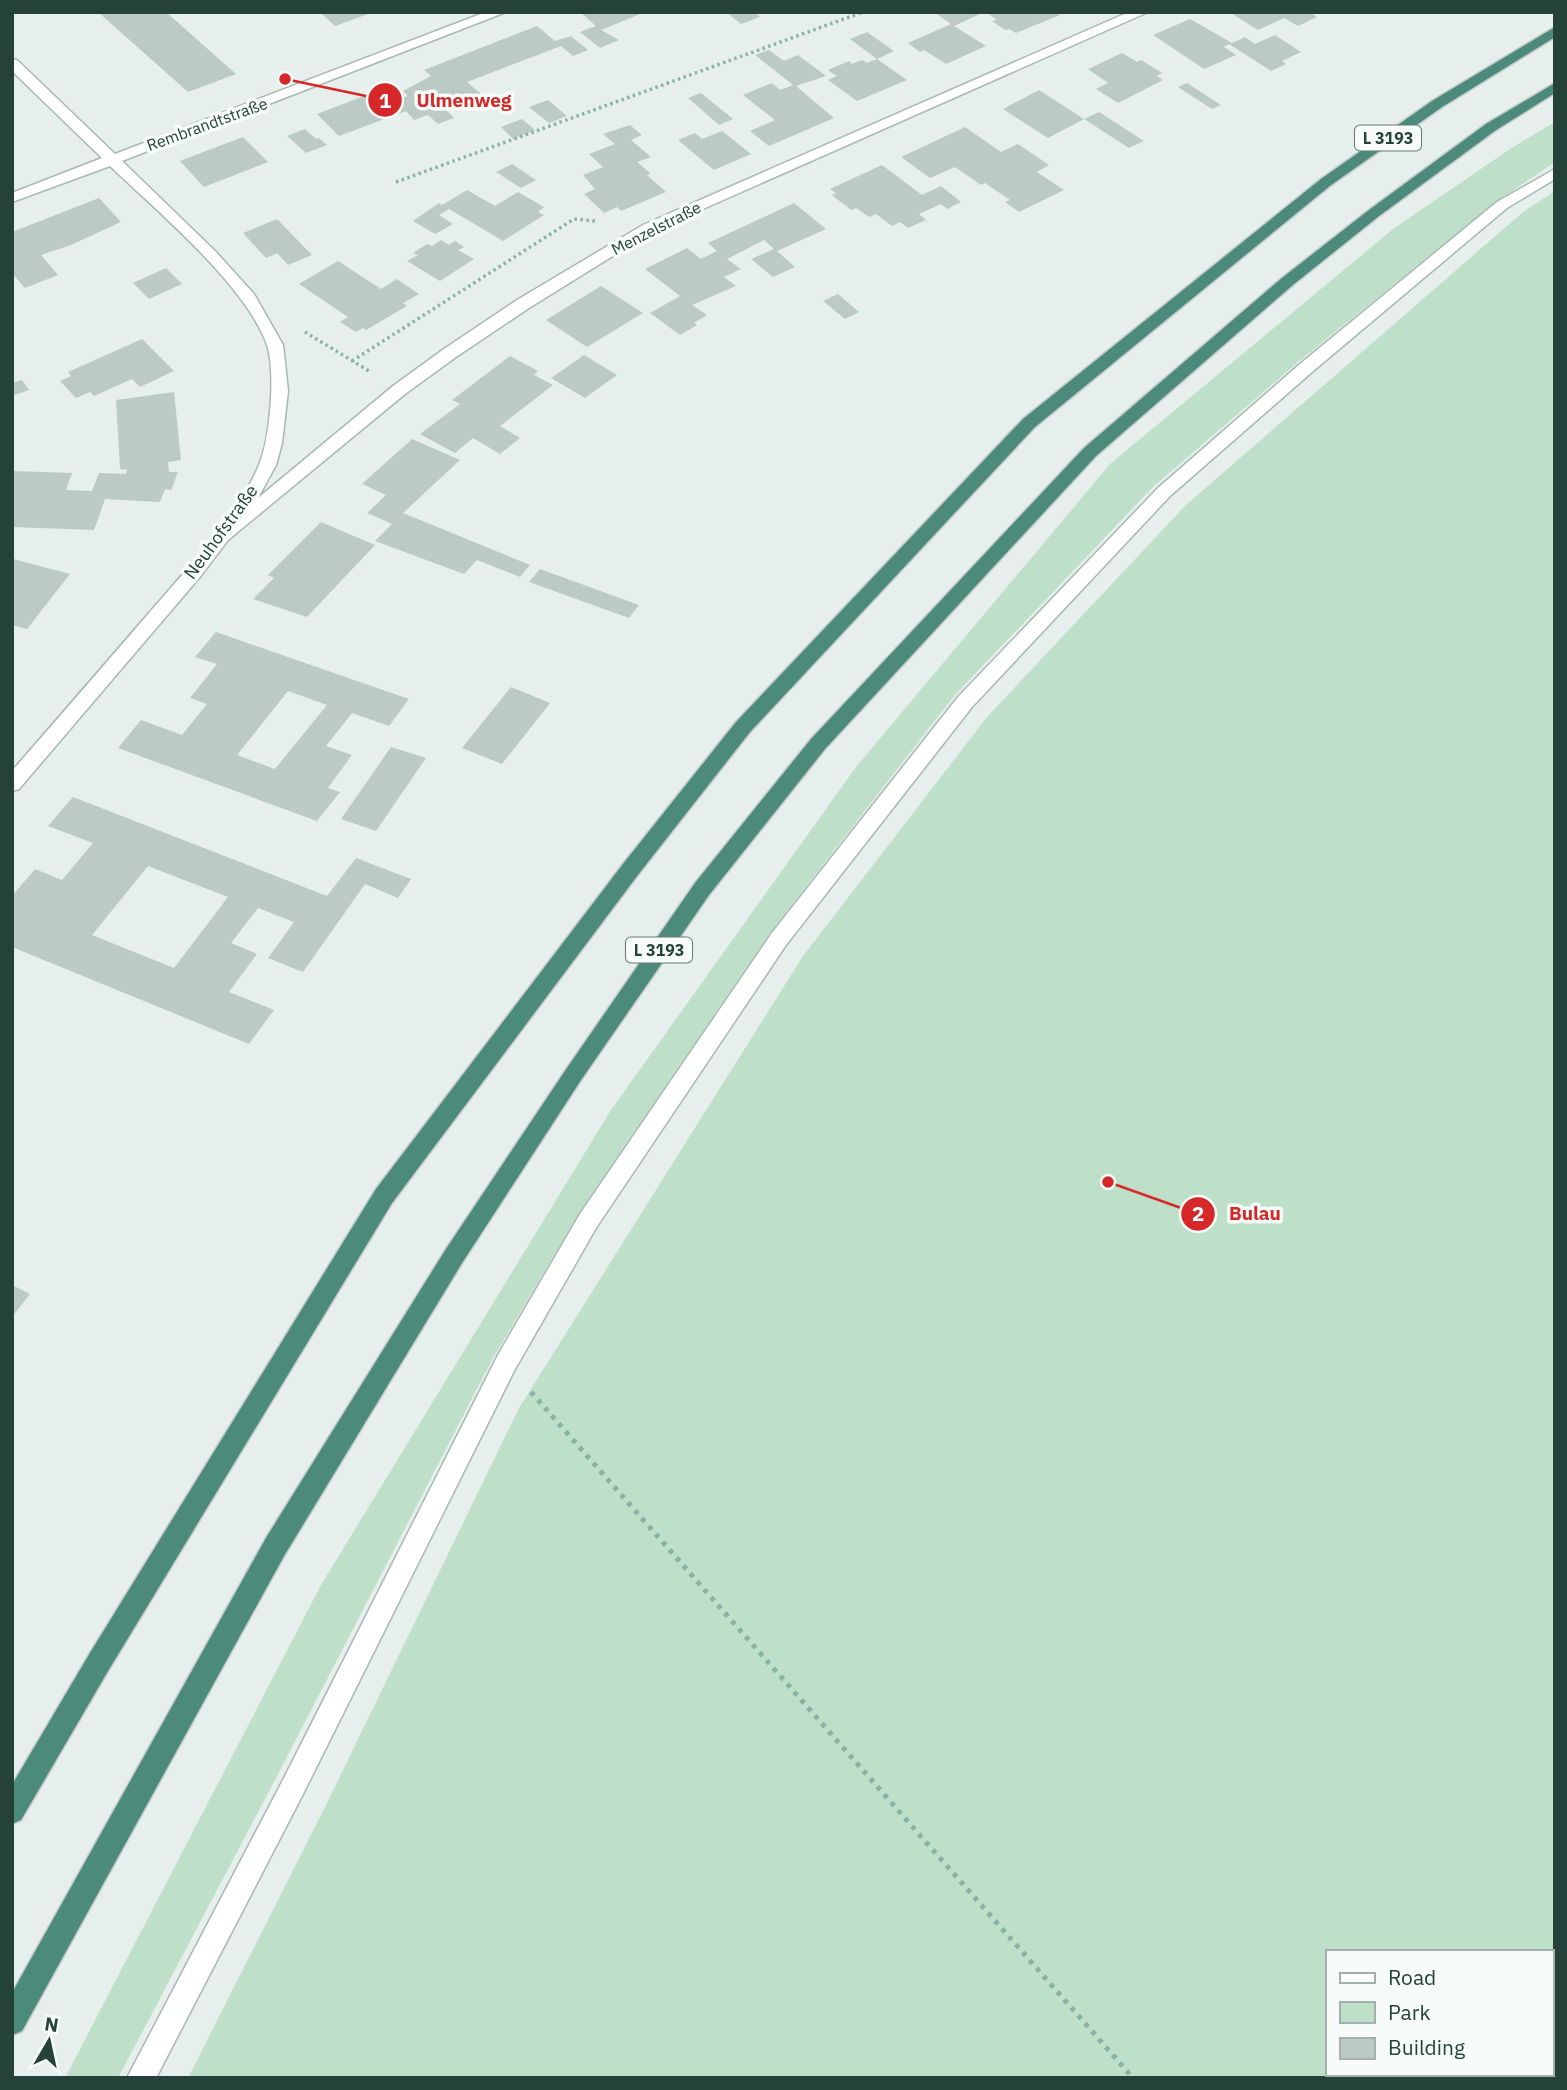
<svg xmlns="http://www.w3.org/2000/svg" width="1567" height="2090" viewBox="0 0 1567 2090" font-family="'IBM Plex Sans',sans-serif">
	<rect width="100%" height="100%" fill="#e6efeb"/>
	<g fill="#bfe0c8" fill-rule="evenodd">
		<path d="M 1555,122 L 1555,162 L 1496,202 L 1298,362 L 1153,487 L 954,696 L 770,933 L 577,1217 L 493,1358 L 275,1780 L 118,2078 L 65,2078 L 321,1585 L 611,1110 L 856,767 L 1110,464 L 1393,229 L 1513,147 Z"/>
		<path d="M 1555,191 L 1555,2078 L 188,2078 L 326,1805 L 519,1408 L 803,956 L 987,717 L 1186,505 L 1523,212 ZM 1327,1952 L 1551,1952 L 1551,2074 L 1327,2074 Z"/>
	</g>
	<g fill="#bbcac4" fill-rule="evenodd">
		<path d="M 98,12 L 166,12 L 236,74 L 188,92 Z"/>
		<path d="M 320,12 L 371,12 L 371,13 L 335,26 Z"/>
		<path d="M 580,12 L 645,12 L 601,30 L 619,40 L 600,48 L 580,32 L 596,26 Z"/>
		<path d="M 726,12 L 755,12 L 760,17 L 741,24 Z"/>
		<path d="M 934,12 L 984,12 L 954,26 L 986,46 L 946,64 L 924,50 L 920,52 L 908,43 L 951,24 Z"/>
		<path d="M 986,12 L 1056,12 L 1060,15 L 1016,33 L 1009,29 L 1005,30 L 992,21 L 997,20 Z"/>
		<path d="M 1229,12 L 1309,12 L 1317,17 L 1298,26 L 1284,18 L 1258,30 Z"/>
		<path d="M 1190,19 L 1232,43 L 1245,37 L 1255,44 L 1275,35 L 1301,52 L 1282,61 L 1286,64 L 1271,71 L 1229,44 L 1224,47 L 1236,55 L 1204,69 L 1153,35 Z"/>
		<path d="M 537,26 L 555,41 L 571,36 L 588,50 L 573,56 L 561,46 L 467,82 L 481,94 L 444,108 L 454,118 L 438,124 L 428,115 L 414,120 L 406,111 L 339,136 L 317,114 L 377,91 L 397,109 L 404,107 L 397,100 L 408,96 L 403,91 L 431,76 L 424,70 Z"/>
		<path d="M 867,32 L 894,51 L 877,59 L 850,39 Z"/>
		<path d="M 769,50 L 784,61 L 798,55 L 826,76 L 796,86 L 834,118 L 769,146 L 750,131 L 775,120 L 743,95 L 772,83 L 780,90 L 793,85 L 755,55 Z"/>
		<path d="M 1122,53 L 1137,62 L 1141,60 L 1162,73 L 1157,76 L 1163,80 L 1118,103 L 1096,89 L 1108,83 L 1088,69 Z"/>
		<path d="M 877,59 L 907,80 L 857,101 L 828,80 L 837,76 L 828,70 L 849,61 L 852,64 L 862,60 L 867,63 Z"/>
		<path d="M 1187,83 L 1221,105 L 1212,109 L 1178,87 Z"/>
		<path d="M 1039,90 L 1084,119 L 1048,138 L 1003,109 Z"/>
		<path d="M 701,93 L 733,119 L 719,125 L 688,98 Z"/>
		<path d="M 548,100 L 567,116 L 549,123 L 529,107 Z"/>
		<path d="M 1099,112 L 1144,141 L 1129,148 L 1084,119 Z"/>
		<path d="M 522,119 L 535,130 L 513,139 L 501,127 Z"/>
		<path d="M 630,125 L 642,135 L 631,140 L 651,157 L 637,162 L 651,174 L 647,175 L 666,192 L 621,211 L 617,207 L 604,213 L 584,194 L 595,189 L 583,175 L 603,167 L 589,154 L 615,144 L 603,134 Z"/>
		<path d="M 965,127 L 1001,152 L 1018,144 L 1049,165 L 1037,172 L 1064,190 L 1019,212 L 1005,202 L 1010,200 L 985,183 L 981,185 L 955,167 L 930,178 L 901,157 Z"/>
		<path d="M 305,129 L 316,139 L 319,138 L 327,145 L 306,153 L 287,136 Z"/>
		<path d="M 722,131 L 751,154 L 714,170 L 678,140 L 695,133 L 702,139 Z"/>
		<path d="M 243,137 L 268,162 L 204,187 L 180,161 Z"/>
		<path d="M 512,164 L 536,180 L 521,188 L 496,172 Z"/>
		<path d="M 882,165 L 922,195 L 941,186 L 961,202 L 947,209 L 941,204 L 919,214 L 926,220 L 908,228 L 900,222 L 892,226 L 876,214 L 869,217 L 856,208 L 851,210 L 832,195 L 836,193 L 830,189 Z"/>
		<path d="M 467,190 L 495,206 L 518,192 L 544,207 L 538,212 L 544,215 L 503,241 L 449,209 L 439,215 L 453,224 L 435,234 L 413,221 L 439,203 L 442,205 Z"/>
		<path d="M 99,198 L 121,222 L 71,245 L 41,255 L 58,275 L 25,288 L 12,273 L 12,232 Z"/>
		<path d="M 794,203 L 826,229 L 777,251 L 795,267 L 773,277 L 751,259 L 774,249 L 764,240 L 727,259 L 741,269 L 724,277 L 736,286 L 692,305 L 707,315 L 694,323 L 697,325 L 680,335 L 650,313 L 680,296 L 645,269 L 687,248 L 701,259 L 717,251 L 708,243 Z"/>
		<path d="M 277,219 L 312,255 L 288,265 L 277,253 L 266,258 L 243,233 Z"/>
		<path d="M 441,240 L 449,245 L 455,241 L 464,247 L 458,250 L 474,259 L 440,281 L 407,261 L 418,255 L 413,253 L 427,244 L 432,246 Z"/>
		<path d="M 338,261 L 381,289 L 397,279 L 419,294 L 403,303 L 407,306 L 366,330 L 363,328 L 356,332 L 340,322 L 348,317 L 299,284 Z"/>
		<path d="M 166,268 L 182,284 L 149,299 L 133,283 Z"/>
		<path d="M 601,286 L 643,313 L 587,347 L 546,320 Z"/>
		<path d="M 838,294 L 859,312 L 845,319 L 823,301 Z"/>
		<path d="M 142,339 L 174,371 L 140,387 L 132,379 L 94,396 L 90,392 L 76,398 L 60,381 L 71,376 L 68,372 Z"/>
		<path d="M 584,355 L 617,375 L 585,398 L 551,378 Z"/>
		<path d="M 510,356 L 538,371 L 534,375 L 553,385 L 500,426 L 520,438 L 500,454 L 473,438 L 455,453 L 420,434 L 460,404 L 452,400 Z"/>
		<path d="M 22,380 L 29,390 L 12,396 L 12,383 Z"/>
		<path d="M 174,392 L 181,460 L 168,462 L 169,472 L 178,472 L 171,490 L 165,489 L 160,502 L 105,499 L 94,530 L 12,527 L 13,471 L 72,473 L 66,490 L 92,491 L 99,473 L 126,474 L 127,470 L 120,469 L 116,400 Z"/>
		<path d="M 412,439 L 460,460 L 403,513 L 530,565 L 520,577 L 477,560 L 464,574 L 375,541 L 392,524 L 367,513 L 386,495 L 362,484 Z"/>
		<path d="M 321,522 L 375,545 L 307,617 L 253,599 L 274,578 L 268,575 Z"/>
		<path d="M 13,559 L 70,574 L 27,629 L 12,625 Z"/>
		<path d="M 540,569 L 639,605 L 629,618 L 529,582 Z"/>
		<path d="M 216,632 L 409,699 L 389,726 L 352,713 L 326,746 L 352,755 L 328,788 L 340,792 L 317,821 L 118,748 L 141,720 L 182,735 L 207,704 L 190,698 L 217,664 L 195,657 ZM 288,691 L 327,705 L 275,769 L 237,755 Z"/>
		<path d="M 511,687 L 550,703 L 502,764 L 462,748 Z"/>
		<path d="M 391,747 L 426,758 L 376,831 L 341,819 Z"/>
		<path d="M 73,797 L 327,896 L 356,858 L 411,879 L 398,898 L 365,884 L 303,972 L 268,958 L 294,922 L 258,908 L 231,943 L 257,954 L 229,992 L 274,1010 L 249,1044 L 12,947 L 12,896 L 35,869 L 62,880 L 93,843 L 48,826 ZM 148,866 L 228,897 L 174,968 L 92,935 Z"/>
		<path d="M 12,1285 L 30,1294 L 12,1317 Z"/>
	</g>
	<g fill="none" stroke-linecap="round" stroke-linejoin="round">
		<defs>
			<path id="service" d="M 1555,169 L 1555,179 L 1507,208 L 1312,372 L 1170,496 L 972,707 L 786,945 L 596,1228 L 514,1371 L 301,1798 L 156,2078 L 127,2078 L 283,1780 L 498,1355 L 580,1214 L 772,933 L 958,697 L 1158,488 L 1300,364 L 1497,202 Z"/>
			<path id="minor" d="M 486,12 L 506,12 L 122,161 L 215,251 L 254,294 L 283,345 L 288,391 L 282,443 L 276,465 L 258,498 L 393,386 L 444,349 L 517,300 L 643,225 L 1129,12 L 1148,12 L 653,231 L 529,308 L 456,357 L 405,394 L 228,540 L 199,578 L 19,789 L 12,791 L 12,771 C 60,716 108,661 155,606 C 189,567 240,512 259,465 C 270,439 276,372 267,345 C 246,285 156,210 110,166 L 12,202 L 12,193 L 102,158 L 12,71 L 12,59 L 17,60 L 115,154 Z"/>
			<g id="trunk">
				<path d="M 1555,27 L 1555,37 L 1442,107 L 1331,185 L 1035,427 L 750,732 L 637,876 L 392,1203 L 108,1671 L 21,1820 L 12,1824 L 12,1785 L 90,1653 L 376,1189 L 623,864 L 736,722 L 1023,419 L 1321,179 L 1432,101 Z"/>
				<path d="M 1555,83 L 1555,93 L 1496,130 L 1379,216 L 1294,284 L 1096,456 L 825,749 L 709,895 L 581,1080 L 462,1263 L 284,1556 L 22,2031 L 12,2035 L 12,1993 L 266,1538 L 446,1249 L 567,1068 L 695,883 L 811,739 L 1084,448 L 1282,278 L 1369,210 L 1486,124 Z"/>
			</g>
		</defs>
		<use href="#service" stroke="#a8b8b2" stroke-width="3"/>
		<use href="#minor" stroke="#a8b8b2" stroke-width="3"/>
		<use href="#trunk" stroke="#c2cac8" stroke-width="3"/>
		<g stroke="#86b3a5" stroke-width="3.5" stroke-dasharray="2.5 3.5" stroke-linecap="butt">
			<path d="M 396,182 L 863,12"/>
			<path d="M 305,332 L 369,371"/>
			<path d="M 352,361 L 574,219 L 595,221"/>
		</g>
		<path stroke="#86b3a5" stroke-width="5" stroke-dasharray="4.5 6" stroke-linecap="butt" d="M 531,1392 L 1133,2078"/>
		<use href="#service" fill="#fff" fill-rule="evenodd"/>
		<use href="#minor" fill="#fff" fill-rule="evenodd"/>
		<use href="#trunk" fill="#4c8a7c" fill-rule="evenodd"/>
	</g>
	<g text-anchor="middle" stroke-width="7" stroke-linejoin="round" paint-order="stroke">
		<g font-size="16" fill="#24423a" stroke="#f7fbf9">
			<text transform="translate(207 124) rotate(-20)" y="6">Rembrandtstraße</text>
			<text transform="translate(656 228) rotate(-27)" y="6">Menzelstraße</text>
		</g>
		<g fill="#f7fbf9" stroke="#637a73" stroke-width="2">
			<rect x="1355" y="125.5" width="66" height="25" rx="5"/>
			<rect x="626" y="937.5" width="66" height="25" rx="5"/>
		</g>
		<g font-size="16" font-weight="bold" fill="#24423a">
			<text x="1388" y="144">L 3193</text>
			<text x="659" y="956">L 3193</text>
		</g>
		<g font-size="18" fill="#24423a" stroke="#f7fbf9">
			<text transform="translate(221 532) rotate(-54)" y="6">Neuhofstraße</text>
		</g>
	</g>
	<path fill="none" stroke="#d62828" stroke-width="2.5" d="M285 79L385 100M1108 1182L1198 1214"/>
	<g fill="#d62828" stroke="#f7fbf9" stroke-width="2.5">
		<circle cx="285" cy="79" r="7"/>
		<circle cx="1108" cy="1182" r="7"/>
		<circle cx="385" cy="100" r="18"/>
		<circle cx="1198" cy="1214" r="18"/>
	</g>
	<g font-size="21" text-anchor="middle" font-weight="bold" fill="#fff">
		<text x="385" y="108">1</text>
		<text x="1198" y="1221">2</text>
	</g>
	<g font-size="19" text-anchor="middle" font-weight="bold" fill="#d62828" stroke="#f7fbf9" stroke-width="7" stroke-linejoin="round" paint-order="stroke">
		<text x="464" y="107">Ulmenweg</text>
		<text x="1255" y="1220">Bulau</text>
	</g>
	<rect width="1567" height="2090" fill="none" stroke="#24423a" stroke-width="28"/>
	<rect x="1326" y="1950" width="228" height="126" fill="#f7fbf9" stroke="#a3b1ad" stroke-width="2"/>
	<rect x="1340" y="1973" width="35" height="10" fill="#ffffff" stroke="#a3b1ad" stroke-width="2"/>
	<text x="1388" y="1985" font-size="21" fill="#24423a">Road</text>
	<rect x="1340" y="2002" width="35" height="21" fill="#bfe0c8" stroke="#a3b1ad" stroke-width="2"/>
	<text x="1388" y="2020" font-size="21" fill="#24423a">Park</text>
	<rect x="1340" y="2038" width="35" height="21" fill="#bbcac4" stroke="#a3b1ad" stroke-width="2"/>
	<text x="1388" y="2055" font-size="21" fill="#24423a">Building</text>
	<g transform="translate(49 2041) rotate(9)" stroke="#f7fbf9" stroke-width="5" paint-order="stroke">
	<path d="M0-5L12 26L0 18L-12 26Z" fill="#24423a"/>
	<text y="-10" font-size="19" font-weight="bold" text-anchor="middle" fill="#24423a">N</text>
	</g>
</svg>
